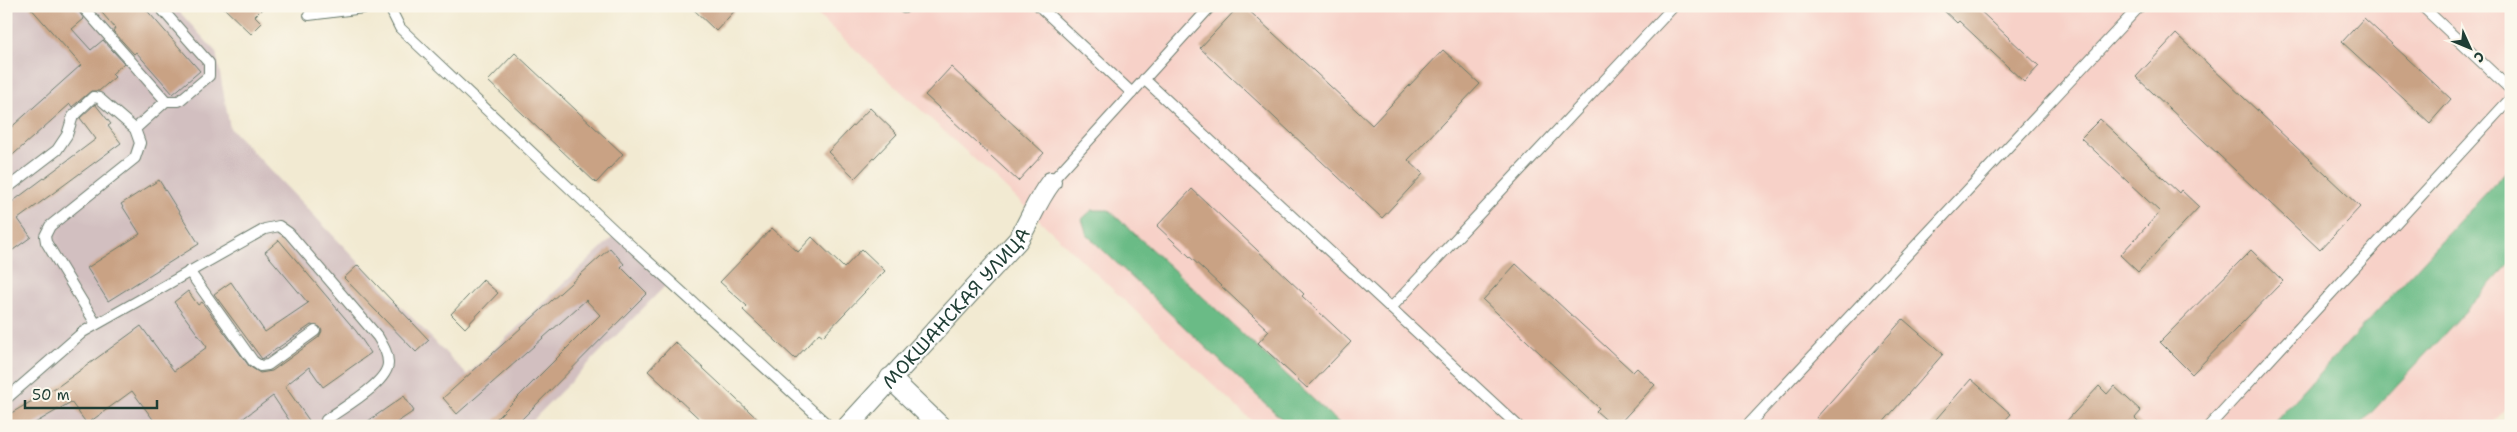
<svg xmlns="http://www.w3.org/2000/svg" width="2517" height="432" viewBox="0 0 2517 432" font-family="'Shantell Sans',sans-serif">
	<rect width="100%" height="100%" fill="#fbf7ec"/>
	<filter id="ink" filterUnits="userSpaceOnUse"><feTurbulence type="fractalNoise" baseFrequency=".02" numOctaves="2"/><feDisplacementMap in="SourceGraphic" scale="10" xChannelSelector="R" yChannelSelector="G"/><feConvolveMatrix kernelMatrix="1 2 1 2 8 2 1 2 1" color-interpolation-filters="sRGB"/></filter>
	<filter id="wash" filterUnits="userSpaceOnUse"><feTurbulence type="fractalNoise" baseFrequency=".0096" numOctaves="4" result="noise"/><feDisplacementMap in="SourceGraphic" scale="20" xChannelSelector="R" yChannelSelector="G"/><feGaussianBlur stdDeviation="1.12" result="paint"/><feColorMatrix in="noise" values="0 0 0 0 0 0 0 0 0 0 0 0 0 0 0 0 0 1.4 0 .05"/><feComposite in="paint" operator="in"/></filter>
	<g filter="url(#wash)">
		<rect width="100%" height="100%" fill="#f2ead2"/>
		<path fill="#f7d1c8" d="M 808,6 L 2511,6 L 2511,403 L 2490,426 L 1257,426 L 997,180 Z"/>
		<path fill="#d2bfc0" d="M 6,6 L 174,6 L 216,52 L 230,128 L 467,375 L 617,233 L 671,280 L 532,421 L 535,426 L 6,426 Z"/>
		<g fill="#6bbb86" stroke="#457c5d">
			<path d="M 2511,166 L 2511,262 L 2359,426 L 2271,426 Z"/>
			<path d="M 1092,210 L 1109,210 L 1342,426 L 1289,426 L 1087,235 L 1082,219 Z"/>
		</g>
		<g id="blocks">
			<g fill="#c9a284">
				<path d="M 29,6 L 75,6 L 84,19 L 72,29 L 91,50 L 103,40 L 124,63 L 112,74 L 115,77 L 99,91 L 91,91 L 72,107 L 70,104 L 6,161 L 6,132 L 81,65 Z"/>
				<path d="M 91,6 L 143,6 L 200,71 L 173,94 L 136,52 L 134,54 L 113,31 L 115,28 L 97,7 L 94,9 Z"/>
				<path d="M 222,6 L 265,6 L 255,16 L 262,23 L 251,34 Z"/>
				<path d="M 690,6 L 739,6 L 716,31 Z"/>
				<path d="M 1239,6 L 1244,6 L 1372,125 L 1443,50 L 1480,84 L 1408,160 L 1423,174 L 1382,218 L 1200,48 Z"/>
				<path d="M 1939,6 L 1975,6 L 2039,66 L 2024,82 L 1959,21 L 1957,23 Z"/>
				<path d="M 2364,18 L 2451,99 L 2430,123 L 2342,42 Z"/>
				<path d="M 2176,34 L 2360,207 L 2320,250 L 2136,77 Z"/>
				<path d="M 515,53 L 623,154 L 596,183 L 488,81 Z"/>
				<path d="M 951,67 L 1044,153 L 1018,181 L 925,95 Z"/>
				<path d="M 95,104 L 111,124 L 108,126 L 121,143 L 18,219 L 31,237 L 6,255 L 6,203 L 8,205 L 96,139 L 80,118 Z"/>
				<path d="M 870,108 L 897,134 L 855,178 L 828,152 Z"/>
				<path d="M 2100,119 L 2179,193 L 2181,190 L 2199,207 L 2138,272 L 2120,255 L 2160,212 L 2081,138 Z"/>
				<path d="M 159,180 L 199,244 L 108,301 L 87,268 L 140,234 L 121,204 Z"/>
				<path d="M 1192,189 L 1304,294 L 1302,296 L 1351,342 L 1307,388 L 1258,343 L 1269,331 L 1157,226 Z"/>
				<path d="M 772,228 L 798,252 L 812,237 L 844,268 L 862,249 L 885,271 L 823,336 L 819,333 L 795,359 L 743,310 L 747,306 L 720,282 Z"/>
				<path d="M 279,240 L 356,331 L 371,353 L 323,387 L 309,367 L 285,386 L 313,426 L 293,426 L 273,396 L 233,426 L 158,426 L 132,391 L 87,424 L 71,402 L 30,426 L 6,426 L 6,416 L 60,385 L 141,326 L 174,371 L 207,347 L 174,302 L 188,291 L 198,305 L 202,302 L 249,366 L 260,373 L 272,371 L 319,337 L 322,331 L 320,327 L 311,325 L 262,359 L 214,294 L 231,282 L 265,332 L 308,303 L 265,252 Z"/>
				<path d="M 610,248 L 624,264 L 621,267 L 647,293 L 515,426 L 489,426 L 600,315 L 586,300 L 457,414 L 443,398 Z"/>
				<path d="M 2251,250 L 2283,281 L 2192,374 L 2160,342 Z"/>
				<path d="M 1516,264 L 1633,372 L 1637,368 L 1655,385 L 1617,426 L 1613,426 L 1596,411 L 1599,408 L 1483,300 Z"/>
				<path d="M 358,265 L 429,340 L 416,352 L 344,278 Z"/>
				<path d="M 483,280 L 498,293 L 465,328 L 451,314 Z"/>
				<path d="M 1903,319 L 1943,354 L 1880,426 L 1825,426 L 1816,418 Z"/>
				<path d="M 675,342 L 765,426 L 707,426 L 648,371 Z"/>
				<path d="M 1971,379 L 2011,414 L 2000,426 L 1930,426 Z"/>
				<path d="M 2099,386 L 2107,394 L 2114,386 L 2141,411 L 2135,418 L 2143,426 L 2062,426 Z"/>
				<path d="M 404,396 L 414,411 L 396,423 L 393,426 L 361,426 Z"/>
			</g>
		</g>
	</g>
	<g filter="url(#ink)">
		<use href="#blocks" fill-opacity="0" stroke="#697a6b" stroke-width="1"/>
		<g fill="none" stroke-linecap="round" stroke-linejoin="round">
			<defs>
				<g id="lane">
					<path d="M 82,6 L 166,101"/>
					<path d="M 389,6 L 400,28 L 617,233 L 829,426"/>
					<path d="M 902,6 L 904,8"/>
					<path d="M 1039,6 L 1132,93"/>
					<path d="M 2422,6 L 2511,90"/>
					<path d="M 309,15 L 379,6"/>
					<path d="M 1144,79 L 1518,426"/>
					<path d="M 135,129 L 166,101 L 179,101 L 209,76 L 209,63 L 159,6"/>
					<path d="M 1051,182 L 1211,6"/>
					<path d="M 6,189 L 57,150 L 67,135 L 73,116 L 93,97 L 99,98 L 135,129 L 140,143 L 135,158 L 50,226 L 45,236 L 46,242 L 96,324"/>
					<path d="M 189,271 L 253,361 L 260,366 L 268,365 L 315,331"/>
					<path d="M 1391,308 L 1674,6"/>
					<path d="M 6,399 L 83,332 L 265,229 L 279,226 L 289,233 L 378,337 C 383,346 388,353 388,363 C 388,383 342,408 326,420"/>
					<path d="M 1747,426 L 2140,6"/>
					<path d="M 2209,426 L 2511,98"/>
				</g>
				<g id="street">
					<path d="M 890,378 L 940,426"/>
					<path id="s1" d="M 848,426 L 1018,240 C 1030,221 1037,200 1051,182"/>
				</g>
			</defs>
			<use href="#lane" stroke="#697a6b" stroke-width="12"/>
			<use href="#street" stroke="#697a6b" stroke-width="22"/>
			<use href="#lane" stroke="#fff" stroke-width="10"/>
			<use href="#street" stroke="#fff" stroke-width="20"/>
		</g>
	</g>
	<g text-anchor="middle" stroke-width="4" stroke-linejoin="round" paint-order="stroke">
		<g font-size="19" fill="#1f3d34" stroke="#fbf7ec">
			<text dy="7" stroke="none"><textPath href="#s1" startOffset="160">МОКШАНСКАЯ УЛИЦА</textPath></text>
		</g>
	</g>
	<rect width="2517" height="432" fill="none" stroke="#fbf7ec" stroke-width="25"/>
	<g transform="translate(2470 48) rotate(134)" stroke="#fbf7ec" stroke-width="4" paint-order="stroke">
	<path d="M0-4L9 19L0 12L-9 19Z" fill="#1f3d34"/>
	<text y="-8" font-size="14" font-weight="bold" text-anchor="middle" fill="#1f3d34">С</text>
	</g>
	<path d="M25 400v8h132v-8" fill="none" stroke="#1f3d34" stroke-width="2.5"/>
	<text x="32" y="400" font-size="15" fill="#1f3d34" stroke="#fbf7ec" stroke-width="4" paint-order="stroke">50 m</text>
</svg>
